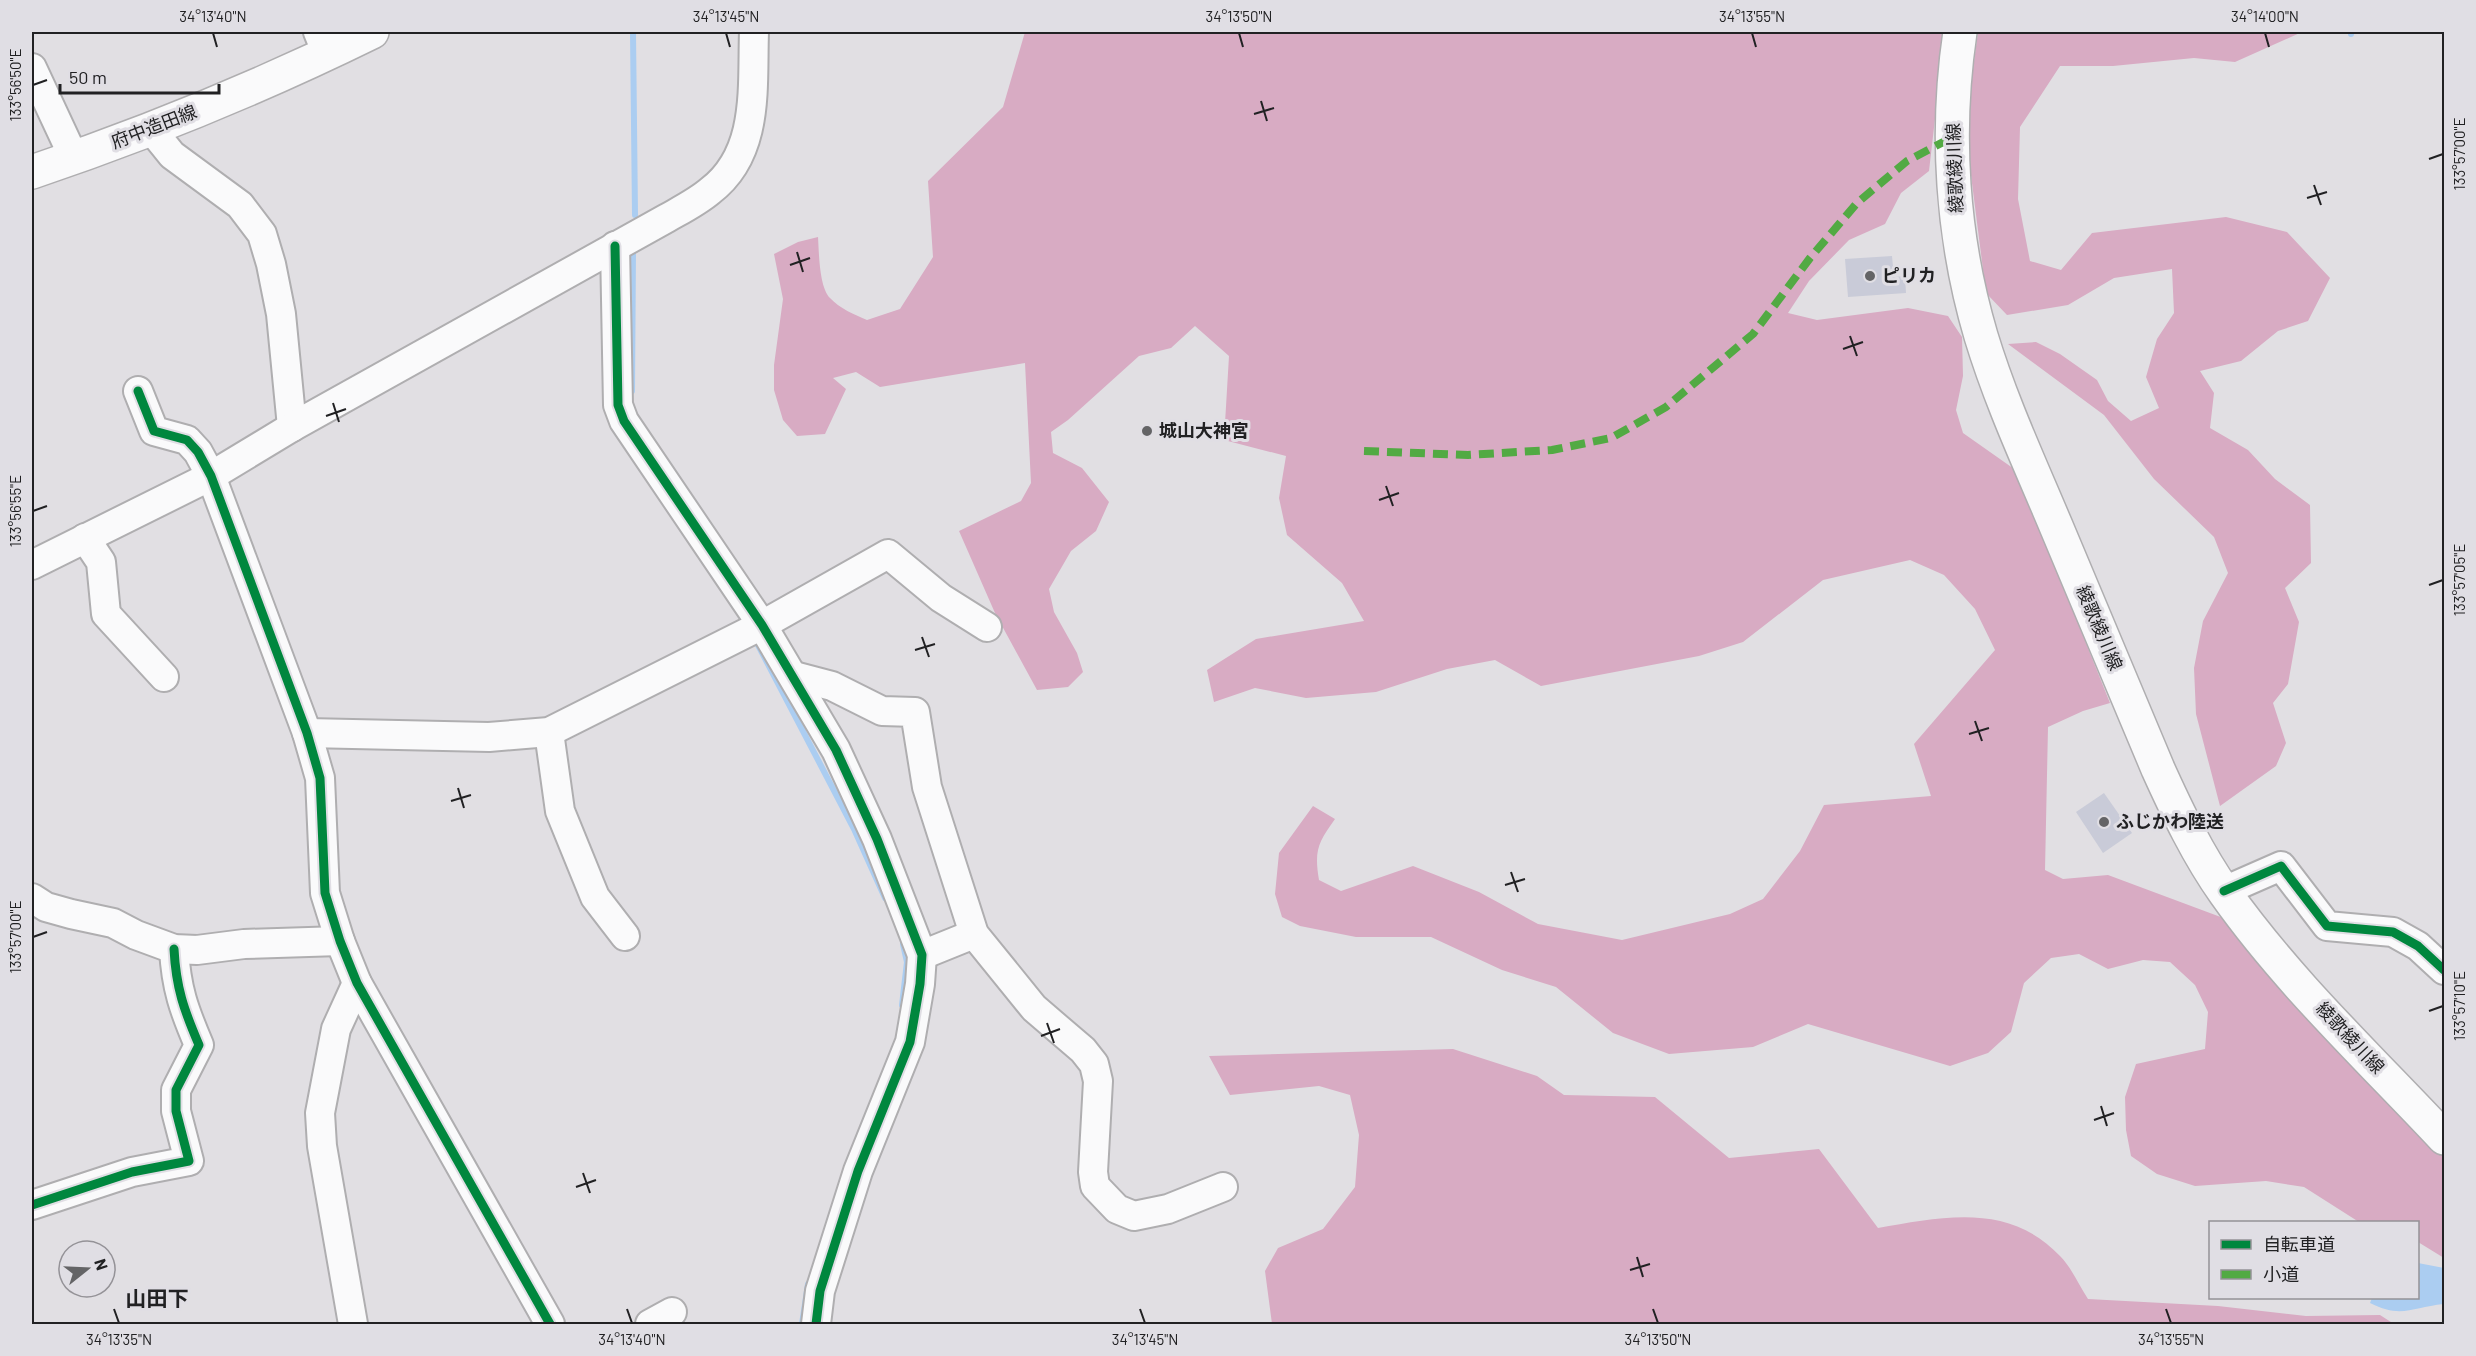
<svg xmlns="http://www.w3.org/2000/svg" width="2476" height="1356" viewBox="0 0 2476 1356" font-family="Barlow,'Noto Sans JP',sans-serif">
	<rect width="100%" height="100%" fill="#e1dfe3"/>
	<g fill="#d8abc3">
		<path d="M 1025,32 L 1945,32 L 1929,171 L 1901,193 L 1885,224 L 1849,240 L 1809,281 L 1788,313 L 1817,320 L 1908,308 L 1948,316 L 1962,337 L 1963,376 L 1956,410 L 1963,433 L 2017,471 L 2110,703 L 2083,711 L 2048,727 L 2045,870 L 2063,879 L 2108,875 L 2226,919 L 2444,1157 L 2444,1258 L 2418,1242 L 2418,1222 L 2359,1222 L 2304,1187 L 2266,1181 L 2195,1186 L 2157,1174 L 2131,1156 L 2126,1130 L 2125,1097 L 2136,1064 L 2205,1049 L 2208,1012 L 2195,985 L 2170,962 L 2143,960 L 2108,969 L 2079,954 L 2051,958 L 2024,983 L 2011,1032 L 1988,1053 L 1950,1066 L 1808,1024 L 1753,1047 L 1669,1054 L 1613,1033 L 1556,987 L 1502,970 L 1431,937 L 1356,937 L 1300,926 L 1282,917 L 1275,894 L 1279,853 L 1313,806 L 1335,819 C 1318,843 1314,850 1319,880 L 1341,891 L 1413,866 L 1479,892 L 1538,924 L 1622,940 L 1730,914 L 1763,899 L 1800,851 L 1824,805 L 1931,796 L 1914,744 L 1995,650 L 1975,609 L 1944,575 L 1910,560 L 1823,580 L 1743,642 L 1699,656 L 1541,686 L 1495,660 L 1447,669 L 1376,692 L 1306,698 L 1255,688 L 1214,702 L 1207,670 L 1256,639 L 1364,621 L 1342,583 L 1287,535 L 1279,498 L 1286,456 L 1224,440 L 1229,356 L 1195,326 L 1171,348 L 1139,356 L 1068,420 L 1051,432 L 1053,453 L 1082,468 L 1109,502 L 1096,531 L 1071,551 L 1049,589 L 1054,612 L 1077,653 L 1083,672 L 1068,687 L 1037,690 L 995,613 L 959,531 L 1021,501 L 1031,483 L 1025,363 L 880,387 L 856,372 L 833,378 L 846,389 L 825,434 L 797,436 L 783,420 L 774,390 L 774,365 L 783,299 L 774,254 L 798,242 L 818,237 C 819,252 819,287 830,298 C 839,308 855,315 867,320 L 900,309 L 933,257 L 928,181 L 1003,107 Z"/>
		<path d="M 1978,32 L 2302,32 L 2235,62 L 2194,58 L 2113,66 L 2060,66 L 2020,127 L 2018,199 L 2030,261 L 2061,270 L 2092,233 L 2226,217 L 2287,232 L 2330,278 L 2308,321 L 2278,331 L 2241,361 L 2200,371 L 2214,393 L 2210,428 L 2248,450 L 2275,479 L 2310,505 L 2311,563 L 2285,588 L 2299,622 L 2288,684 L 2273,703 L 2286,743 L 2276,766 L 2220,806 L 2196,714 L 2194,668 L 2203,621 L 2228,573 L 2214,537 L 2154,479 L 2104,415 L 2008,344 L 2036,342 L 2060,354 L 2097,380 L 2108,401 L 2131,421 L 2159,408 L 2146,377 L 2157,339 L 2174,313 L 2172,269 L 2114,278 L 2068,305 L 2007,315 L 1986,293 L 1965,128 Z"/>
		<path d="M 1453,1049 L 1537,1076 L 1564,1095 L 1655,1097 L 1729,1158 L 1819,1149 L 1878,1228 C 1943,1217 2009,1202 2060,1256 C 2071,1267 2079,1285 2088,1299 L 2218,1306 L 2306,1316 L 2380,1315 L 2394,1324 L 1272,1324 L 1265,1271 L 1278,1248 L 1323,1229 L 1355,1187 L 1359,1135 L 1350,1095 L 1319,1086 L 1230,1095 L 1209,1056 Z"/>
	</g>
	<path fill="#abcdf1" d="M 2418,1263 L 2444,1268 L 2444,1304 C 2413,1307 2401,1319 2370,1303 L 2372,1298 L 2418,1298 Z"/>
	<g fill="none" stroke-linecap="round" stroke-linejoin="round">
		<g stroke="#abcdf1" stroke-width="6">
			<path d="M 633,32 L 635,215"/>
			<path d="M 2351,32 L 2351,34"/>
			<path d="M 632,391 L 633,251"/>
			<path d="M 758,645 L 854,829 L 885,898"/>
			<path d="M 902,1005 L 907,962 L 903,944"/>
			<path d="M 802,1324 L 808,1284"/>
		</g>
	</g>
	<g fill="#c9cbd8">
		<path d="M 1892,256 L 1894,277 L 1905,276 L 1906,293 L 1848,297 L 1845,259 Z"/>
		<path d="M 2104,793 L 2132,833 L 2103,853 L 2076,812 Z"/>
	</g>
	<g fill="none" stroke-linecap="round" stroke-linejoin="round">
		<defs>
			<g id="minor">
				<path d="M 318,32 L 327,54"/>
				<path d="M 32,68 L 74,158"/>
				<path d="M 151,129 L 172,155 L 240,205 L 262,234 L 271,264 L 281,314 L 292,427"/>
				<path d="M 615,246 L 618,405 L 624,421 L 762,625 L 836,750 L 877,839 L 922,955 L 920,984 L 910,1042 L 858,1171 L 820,1291 L 816,1324"/>
				<path d="M 138,391 L 154,431 L 187,440 L 198,452 L 211,476 L 307,733 L 320,778 L 325,893 L 340,941 L 357,983 L 550,1324"/>
				<path d="M 85,538 L 101,562 L 106,614 L 164,677"/>
				<path d="M 32,565 L 211,476 L 292,427 L 667,218 C 681,210 697,202 710,191 C 760,153 752,87 754,32"/>
				<path d="M 794,676 L 832,686 L 882,711 L 915,712 L 927,787 L 974,934 L 1034,1008 L 1083,1050 L 1094,1064 L 1098,1081 L 1093,1172 L 1095,1186 L 1117,1209 L 1134,1216 L 1168,1209 L 1223,1187"/>
				<path d="M 549,732 L 560,811 L 595,897 L 625,936"/>
				<path d="M 307,733 L 489,737 L 549,732 L 762,625 L 888,554 L 941,598 L 987,627"/>
				<path d="M 2224,891 L 2281,866 L 2327,926 L 2393,932 L 2418,946 L 2444,970"/>
				<path d="M 32,898 L 46,907 L 71,914 L 113,923 L 136,935 L 174,949 L 197,950 L 244,944 L 340,941"/>
				<path d="M 922,955 L 974,934"/>
				<path d="M 32,1205 L 132,1172 L 189,1161 L 176,1111 L 176,1090 L 199,1045 C 184,1010 176,988 174,949"/>
				<path d="M 353,1324 L 322,1146 L 320,1113 L 336,1029 L 357,983"/>
				<path d="M 650,1324 L 672,1312"/>
			</g>
			<g id="major">
				<path d="M 1960,32 C 1945,133 1952,238 1981,336 C 2001,402 2030,464 2056,526 C 2090,607 2124,688 2158,769 C 2177,811 2198,855 2225,893 C 2288,982 2370,1059 2444,1138"/>
				<path d="M 32,172 C 148,133 262,86 372,32"/>
			</g>
		</defs>
		<use href="#minor" stroke="#afaeb0" stroke-width="32"/>
		<use href="#major" stroke="#afaeb0" stroke-width="36"/>
		<use href="#minor" stroke="#fafafb" stroke-width="28"/>
		<use href="#major" stroke="#fafafb" stroke-width="33"/>
		<path stroke="#52aa43" stroke-width="8" stroke-dasharray="15 8" stroke-linecap="butt" d="M 1364,451 L 1468,455 L 1552,450 L 1611,438 L 1666,407 L 1753,334 L 1810,258 L 1857,203 L 1907,161 L 1951,138"/>
		<defs>
			<g id="cycleway">
				<path d="M 615,246 L 618,405 L 624,421 L 762,625 L 836,750 L 877,839 L 922,955 L 920,984 L 910,1042 L 858,1171 L 820,1291 L 816,1324"/>
				<path d="M 138,391 L 154,431 L 187,440 L 198,452 L 211,476 L 307,733 L 320,778 L 325,893 L 340,941 L 357,983 L 550,1324"/>
				<path d="M 2224,891 L 2281,866 L 2327,926 L 2393,932 L 2418,946 L 2444,970"/>
				<path d="M 32,1205 L 132,1172 L 189,1161 L 176,1111 L 176,1090 L 199,1045 C 184,1010 176,988 174,949"/>
			</g>
		</defs>
		<use href="#cycleway" stroke="#e0dee4" stroke-width="13"/>
		<use href="#cycleway" stroke="#00873e" stroke-width="9"/>
	</g>
	<path fill="none" stroke="#212123" stroke-width="2" d="M 213,33 L 217,47M 726,33 L 730,47M 1239,33 L 1243,47M 1752,33 L 1756,47M 2265,33 L 2269,47M 33,85 L 47,80M 1261,101 L 1267,121M 1254,114 L 1274,108M 2429,159 L 2443,154M 2314,185 L 2321,205M 2307,198 L 2327,192M 797,252 L 803,272M 790,265 L 810,258M 1850,336 L 1857,356M 1843,349 L 1863,342M 333,403 L 339,422M 326,416 L 346,409M 1386,486 L 1393,506M 1379,500 L 1399,493M 33,511 L 47,506M 2429,585 L 2443,580M 922,637 L 929,657M 915,650 L 935,644M 1975,721 L 1982,741M 1969,734 L 1989,728M 458,788 L 464,808M 451,801 L 471,795M 1511,872 L 1518,892M 1505,885 L 1525,879M 33,937 L 47,932M 2429,1011 L 2443,1006M 1047,1023 L 1054,1043M 1041,1036 L 1060,1029M 2101,1106 L 2107,1126M 2094,1120 L 2114,1113M 583,1173 L 590,1193M 576,1187 L 596,1180M 1637,1257 L 1643,1277M 1630,1270 L 1650,1264M 114,1309 L 119,1323M 627,1309 L 632,1323M 1140,1309 L 1145,1323M 1653,1309 L 1658,1323M 2166,1309 L 2171,1323"/>
	<g fill="#646466" stroke="#e0dee4" stroke-width="2">
		<circle cx="1870" cy="276" r="6"/>
		<circle cx="1147" cy="431" r="6"/>
		<circle cx="2104" cy="822" r="6"/>
	</g>
	<g text-anchor="middle" stroke-width="6" stroke-linejoin="round" paint-order="stroke">
		<g font-size="18" fill="#212123" stroke="#e0dee4">
			<text transform="translate(154 127) rotate(-21)" y="6">府中造田線</text>
			<text transform="translate(1955 168) rotate(-92)" y="6">綾歌綾川線</text>
			<text transform="translate(2099 628) rotate(67)" y="6">綾歌綾川線</text>
			<text transform="translate(2350 1038) rotate(47)" y="6">綾歌綾川線</text>
		</g>
		<g font-size="18" font-weight="bold" fill="#212123" stroke="#e0dee4" text-anchor="start">
			<text x="1882" y="282">ピリカ</text>
			<text x="1159" y="437">城山大神宮</text>
			<text x="2116" y="828">ふじかわ陸送</text>
		</g>
		<g font-size="21" font-weight="bold" fill="#212123" stroke="#e0dee4">
			<text x="157" y="1306">山田下</text>
		</g>
	</g>
	<rect width="2476" height="1356" fill="none" stroke="#e0dee4" stroke-width="66"/>
	<rect x="2209" y="1221" width="210" height="78" fill="#e0dee4" stroke="#949297" stroke-width="1.5"/>
	<rect x="2221" y="1240" width="30" height="9" fill="#00873e" stroke="#949297" stroke-width="1.5"/>
	<text x="2263" y="1251" font-size="18" fill="#212123">自転車道</text>
	<rect x="2221" y="1270" width="30" height="9" fill="#52aa43" stroke="#949297" stroke-width="1.5"/>
	<text x="2263" y="1281" font-size="18" fill="#212123">小道</text>
	<g transform="translate(87 1269) rotate(72)"><circle r="28" fill="#e0dee4" stroke="#949297" stroke-width="1.5"/>
	<path d="M0-4.5L10 22L0 15L-10 22Z" fill="#646466"/>
	<text y="-9" font-size="16" font-weight="bold" text-anchor="middle" fill="#212123">N</text>
	</g>
	<path d="M60 84v9h159v-9" fill="none" stroke="#212123" stroke-width="3"/>
	<text x="69" y="84" font-size="18" fill="#212123" stroke="#e0dee4" stroke-width="4.5" paint-order="stroke">50 m</text>
	<rect x="33" y="33" width="2410" height="1290" fill="none" stroke="#212123" stroke-width="2"/>
	<g font-size="15" text-anchor="middle" fill="#212123">
		<text x="213" y="22">34°13'40"N</text>
		<text x="726" y="22">34°13'45"N</text>
		<text x="1239" y="22">34°13'50"N</text>
		<text x="1752" y="22">34°13'55"N</text>
		<text x="2265" y="22">34°14'00"N</text>
		<text transform="translate(16 85) rotate(-90)" y="5">133°56'50"E</text>
		<text transform="translate(2460 154) rotate(-90)" y="5">133°57'00"E</text>
		<text transform="translate(16 511) rotate(-90)" y="5">133°56'55"E</text>
		<text transform="translate(2460 580) rotate(-90)" y="5">133°57'05"E</text>
		<text transform="translate(16 937) rotate(-90)" y="5">133°57'00"E</text>
		<text transform="translate(2460 1006) rotate(-90)" y="5">133°57'10"E</text>
		<text x="119" y="1345">34°13'35"N</text>
		<text x="632" y="1345">34°13'40"N</text>
		<text x="1145" y="1345">34°13'45"N</text>
		<text x="1658" y="1345">34°13'50"N</text>
		<text x="2171" y="1345">34°13'55"N</text>
	</g>
</svg>
